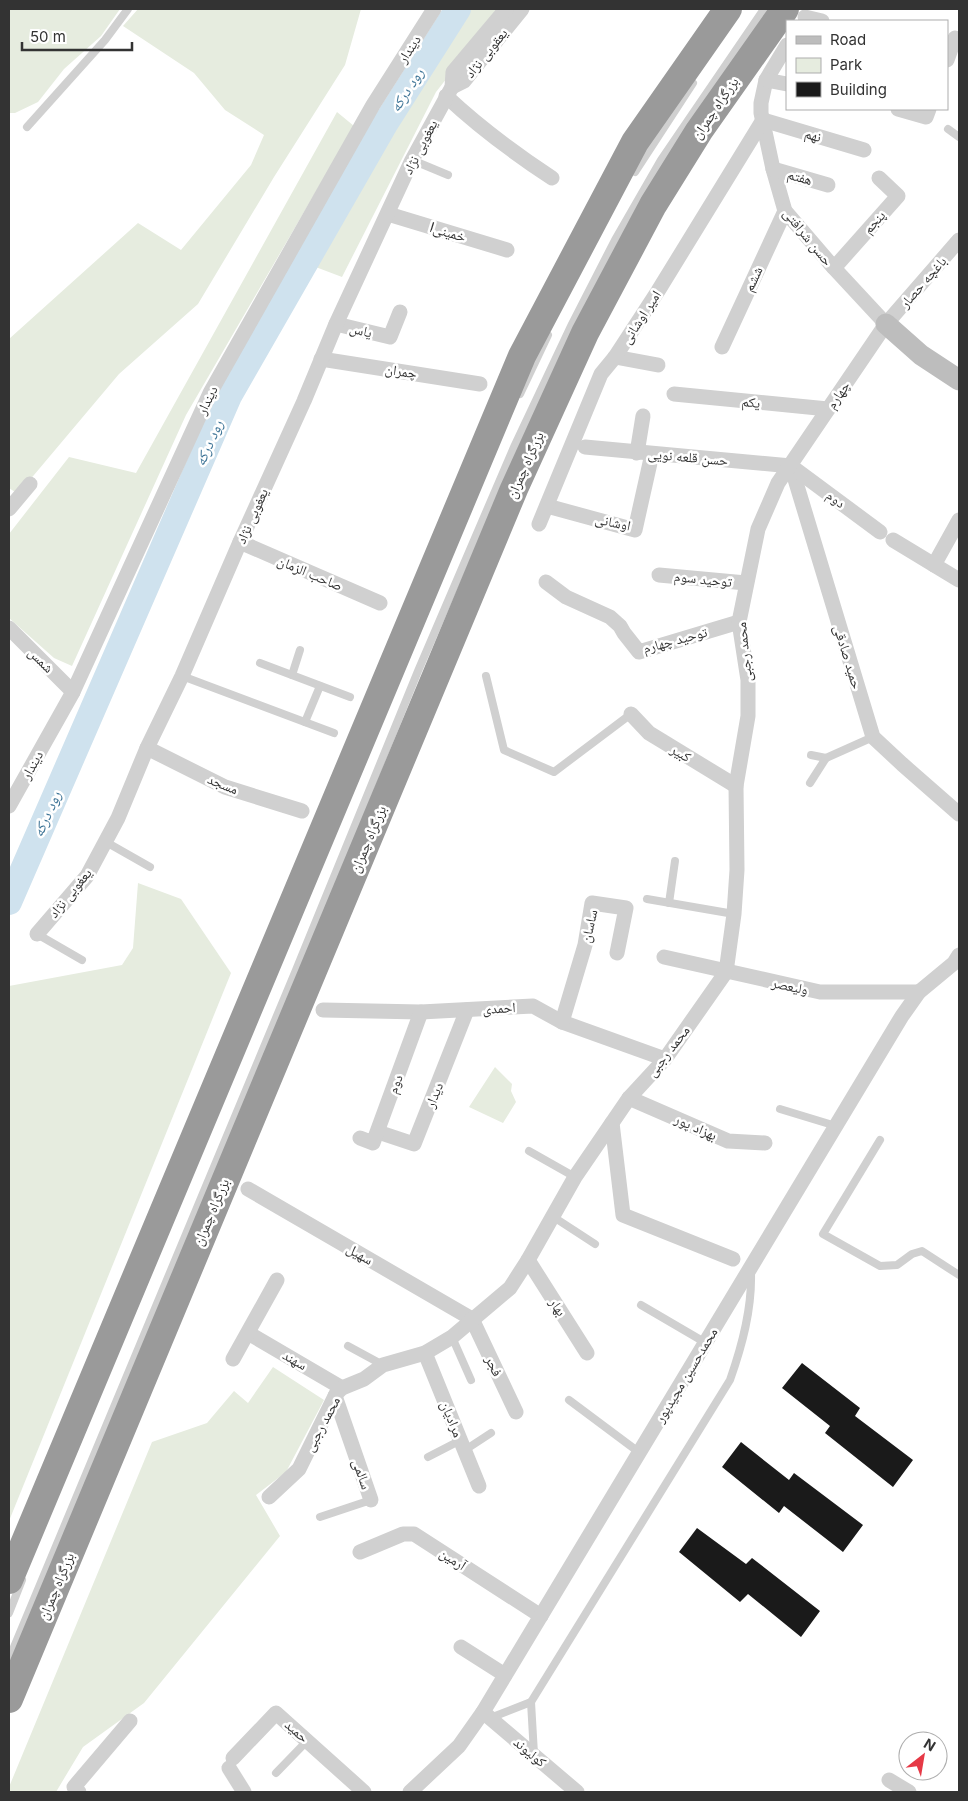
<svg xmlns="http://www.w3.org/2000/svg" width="968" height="1801" viewBox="0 0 968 1801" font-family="Inter,'Noto Naskh Arabic',sans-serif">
	<rect width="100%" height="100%" fill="#fff"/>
	<g fill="#e6ecdf">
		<path d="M 9,9 L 120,9 L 101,36 L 64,69 L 38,102 L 15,113 L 9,113 Z"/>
		<path d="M 138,9 L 361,9 L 345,65 L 274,177 L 198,304 L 119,374 L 18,494 L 9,488 L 9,339 L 138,223 L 181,250 L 251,165 L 264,135 L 225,110 L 194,73 L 123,26 Z"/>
		<path d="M 467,9 L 501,9 L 436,92 L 342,277 L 313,266 L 440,49 Z"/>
		<path d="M 337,112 L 354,126 L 186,415 L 72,666 L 54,658 L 9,618 L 9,534 L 69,457 L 136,473 Z"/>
		<path d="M 138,883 L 181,899 L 231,973 L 9,1521 L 9,986 L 122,965 L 133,948 Z"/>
		<path d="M 495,1067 L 512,1084 L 511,1091 L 516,1102 L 503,1123 L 469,1107 Z"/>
		<path d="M 273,1367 L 324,1400 L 286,1472 L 256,1495 L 280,1536 L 144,1703 L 83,1747 L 56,1792 L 9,1792 L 9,1787 L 152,1442 L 207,1423 L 234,1391 L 248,1403 Z"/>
	</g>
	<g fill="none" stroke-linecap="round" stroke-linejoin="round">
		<path stroke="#cfe2ee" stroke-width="26" d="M 9,902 L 229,396 L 385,124 L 458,9"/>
	</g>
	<g fill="#1a1a1a">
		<path d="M 802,1363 L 860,1408 L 855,1416 L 913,1460 L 893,1487 L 825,1433 L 830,1426 L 782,1388 Z"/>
		<path d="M 741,1442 L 789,1480 L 794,1473 L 863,1525 L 843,1552 L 784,1506 L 779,1513 L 722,1467 Z"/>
		<path d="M 697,1528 L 746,1564 L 752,1558 L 820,1611 L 801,1637 L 748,1594 L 740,1602 L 679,1552 Z"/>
	</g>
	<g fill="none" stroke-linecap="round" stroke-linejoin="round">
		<g stroke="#d0d0d0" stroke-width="8">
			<path d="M 27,127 L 105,40 L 128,9"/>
			<path d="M 948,129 L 959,137"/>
			<path d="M 412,160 L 448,175"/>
			<path d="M 635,172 L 693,83"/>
			<path d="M 520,394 L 548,335"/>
			<path d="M 260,663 L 350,697"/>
			<path d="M 292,675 L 300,650"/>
			<path d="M 182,676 L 334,733"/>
			<path d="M 486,676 L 504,750 L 554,772 L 631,714"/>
			<path d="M 305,722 L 320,686"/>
			<path d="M 811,755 L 826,758"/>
			<path d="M 810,783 L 826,758 L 873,737"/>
			<path d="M 106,842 L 150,867"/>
			<path d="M 647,899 L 734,914"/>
			<path d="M 669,903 L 675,861"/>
			<path d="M 37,934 L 82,960"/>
			<path d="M 780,1109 L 836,1126"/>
			<path d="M 880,1140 L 823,1234 L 880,1266 L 897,1265 L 912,1254 L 922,1251 L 959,1275"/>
			<path d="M 529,1151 L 575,1177"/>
			<path d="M 552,1216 L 595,1244"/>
			<path d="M 641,1305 L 706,1343"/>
			<path d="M 452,1337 L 471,1380"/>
			<path d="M 348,1346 L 383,1365"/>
			<path d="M 569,1400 L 640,1453"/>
			<path d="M 465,1450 L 491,1433"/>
			<path d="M 428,1457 L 461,1440"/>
			<path d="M 320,1517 L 371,1500"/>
			<path d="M 9,1613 L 22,1580"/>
			<path d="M 9,1659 L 296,970 L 418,671 L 514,447 L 572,324 L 615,240 L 661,160 L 764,9"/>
			<path d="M 490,1718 L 531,1702"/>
			<path d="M 534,1754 L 531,1702 L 730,1380 C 742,1346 752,1310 751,1273"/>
			<path d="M 276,1773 L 307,1741"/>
		</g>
		<g stroke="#d0d0d0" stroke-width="15">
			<path d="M 805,17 L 822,21"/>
			<path d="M 787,45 L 766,80 L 761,103 L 761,113 L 773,169 L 785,211 L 834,268 L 886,324"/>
			<path d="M 947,60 L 955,38"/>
			<path d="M 766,80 L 787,84"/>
			<path d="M 452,87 L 464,81 L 522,9"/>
			<path d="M 446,96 C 479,127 514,153 552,178"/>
			<path d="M 898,109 L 926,117 L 929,109"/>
			<path d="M 773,169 L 828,185"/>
			<path d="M 388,214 L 507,250"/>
			<path d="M 834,268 L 898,196 L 879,178"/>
			<path d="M 336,324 L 390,337 L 400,312"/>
			<path d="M 722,347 L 785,211"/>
			<path d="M 615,357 L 658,365"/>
			<path d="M 321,359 L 480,384"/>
			<path d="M 674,394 L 828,409"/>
			<path d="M 585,447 L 791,466"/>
			<path d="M 637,453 L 643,416"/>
			<path d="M 791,466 L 873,737 L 902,764 L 959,814"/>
			<path d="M 791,466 L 880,532"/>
			<path d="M 547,506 L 635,530 L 652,454"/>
			<path d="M 9,509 L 30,484"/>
			<path d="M 539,524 L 601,374 L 615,357 L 658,291 L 763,120 L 864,150"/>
			<path d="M 893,540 L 959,580"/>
			<path d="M 240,542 L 380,603"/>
			<path d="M 934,565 L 959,520"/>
			<path d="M 659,575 L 746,583"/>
			<path d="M 546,582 L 566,597 L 610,617 L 620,626 L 624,633 L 639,652 L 739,622"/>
			<path d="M 9,628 L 73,692"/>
			<path d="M 631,714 L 649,733 L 736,786"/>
			<path d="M 147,748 L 225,787 L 302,811"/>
			<path d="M 9,806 L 73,692 L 210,393 L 373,105 L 434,9"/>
			<path d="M 37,934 L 87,876 L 118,818 L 147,748 L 182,676 L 240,542 L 304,401 L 336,324 L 412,160 L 452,87 L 453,72 L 506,9"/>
			<path d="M 664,957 L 820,992 L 919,992"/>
			<path d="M 323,1010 L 421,1012 L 533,1006 L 562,1022 L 665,1059"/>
			<path d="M 562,1022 L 585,945 L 592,903 L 626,908 L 617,953"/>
			<path d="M 629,1098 L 728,1141 L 765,1143"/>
			<path d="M 612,1123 L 623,1215 L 733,1259"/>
			<path d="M 378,1132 L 414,1144 L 467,1010"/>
			<path d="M 360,1138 L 373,1143 L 421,1012"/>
			<path d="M 248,1189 L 472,1319"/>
			<path d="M 528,1260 L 587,1353"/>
			<path d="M 472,1319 L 516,1412"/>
			<path d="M 248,1333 L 342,1388"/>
			<path d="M 425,1353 L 479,1486"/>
			<path d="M 233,1359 L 277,1280"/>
			<path d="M 335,1396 L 371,1500"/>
			<path d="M 269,1497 L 299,1469 L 336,1394 L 342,1388 L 364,1379 L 383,1365 L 425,1353 L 452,1337 L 510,1288 L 528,1260 L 575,1177 L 629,1098 L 665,1059 L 726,972 L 734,914 L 737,870 L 736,786 L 748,716 L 748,680 L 739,622 L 758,529 L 778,483 L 886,324 L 959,240"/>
			<path d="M 360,1552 L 403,1534 L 414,1534 L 541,1616"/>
			<path d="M 461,1647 L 505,1675"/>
			<path d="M 483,1712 L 577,1792"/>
			<path d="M 233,1758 L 276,1713 L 364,1792"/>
			<path d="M 229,1768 L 244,1792"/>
			<path d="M 889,1780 L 909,1792"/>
			<path d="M 79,1792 L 74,1787 L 130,1721"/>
			<path d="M 410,1792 L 459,1746 L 483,1712 L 902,1016 L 919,992 L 954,963 L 959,955"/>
		</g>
		<path stroke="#bdbdbd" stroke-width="21" d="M 886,324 L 921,355 L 959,380"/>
		<g stroke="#9a9a9a" stroke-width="28">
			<path d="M 9,1580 L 522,356 L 635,142 L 728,9"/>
			<path d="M 9,1699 L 514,489 L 585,333 L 653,205 L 699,131 L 785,9"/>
		</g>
	</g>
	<g text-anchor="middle" stroke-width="5" stroke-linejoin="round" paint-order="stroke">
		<g font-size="14" fill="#333" stroke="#fff">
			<text transform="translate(409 49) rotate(-57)" y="5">دیندار</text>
			<text transform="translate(486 53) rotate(-51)" y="5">یعقوبی نژاد</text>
			<text transform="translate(715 108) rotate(-56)" y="5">بزرگراه چمران</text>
			<text transform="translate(813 135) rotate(16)" y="5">نهم</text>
			<text transform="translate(420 147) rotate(-63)" y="5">یعغوبی نژاد</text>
			<text transform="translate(800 177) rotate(16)" y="5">هفتم</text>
			<text transform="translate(874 222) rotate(-48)" y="5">پنجم</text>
			<text transform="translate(448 232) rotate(17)" y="5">lخمینی</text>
			<text transform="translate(808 237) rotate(51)" y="5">حسن شرافتی</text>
			<text transform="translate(753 279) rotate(-65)" y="5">ششم</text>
			<text transform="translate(923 282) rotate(-49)" y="5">باغچه حصار</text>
			<text transform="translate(641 317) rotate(-57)" y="5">امیر اوشانی</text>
			<text transform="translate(361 330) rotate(14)" y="5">یاس</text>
			<text transform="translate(401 371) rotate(9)" y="5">چمران</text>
			<text transform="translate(838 395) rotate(-56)" y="5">چهارم</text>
			<text transform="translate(207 400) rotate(-64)" y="5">دیندار</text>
			<text transform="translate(751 402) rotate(6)" y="5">یکم</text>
			<text transform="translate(688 457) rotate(5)" y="5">حسن قلعه نویی</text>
			<text transform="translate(525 465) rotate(-66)" y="5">بزرگراه چمران</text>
			<text transform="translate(836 499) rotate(37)" y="5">دوم</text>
			<text transform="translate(252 516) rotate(-66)" y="5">یعغوبی نژاد</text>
			<text transform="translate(613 522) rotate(12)" y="5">اوشانی</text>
			<text transform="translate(310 573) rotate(23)" y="5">صاحب الزمان</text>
			<text transform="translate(703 579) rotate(6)" y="5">توحید سوم</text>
			<text transform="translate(675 640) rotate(-15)" y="5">توحید چهارم</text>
			<text transform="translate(744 652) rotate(-96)" y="5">محمد رجبی</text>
			<text transform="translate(848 657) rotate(73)" y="5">حمید صادقی</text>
			<text transform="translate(41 660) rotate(45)" y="5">شمس</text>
			<text transform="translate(681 753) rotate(31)" y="5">کبیر</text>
			<text transform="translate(32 765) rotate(-61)" y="5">دیندار</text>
			<text transform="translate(223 784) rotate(22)" y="5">مسجد</text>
			<text transform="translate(368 839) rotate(-67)" y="5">بزرگراه چمران</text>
			<text transform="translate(70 893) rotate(-51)" y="5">یعغوبی نژاد</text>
			<text transform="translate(589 926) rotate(-77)" y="5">ساسان</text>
			<text transform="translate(790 986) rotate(12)" y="5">ولیعصر</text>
			<text transform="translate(499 1008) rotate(-3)" y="5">احمدی</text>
			<text transform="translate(668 1051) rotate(-52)" y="5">محمد رجبی</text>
			<text transform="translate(395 1084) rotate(-70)" y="5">دوم</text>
			<text transform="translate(434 1095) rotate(-68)" y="5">دیدار</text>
			<text transform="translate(696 1127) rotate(24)" y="5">بهزاد پور</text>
			<text transform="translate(211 1212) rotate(-67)" y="5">بزرگراه چمران</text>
			<text transform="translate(360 1254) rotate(30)" y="5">سهیل</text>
			<text transform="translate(558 1307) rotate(57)" y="5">بهار</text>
			<text transform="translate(295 1360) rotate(30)" y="5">سهند</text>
			<text transform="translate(494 1366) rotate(65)" y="5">فجر</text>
			<text transform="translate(686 1375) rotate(-59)" y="5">محمدحسین مجیدپور</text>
			<text transform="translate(452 1419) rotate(68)" y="5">مرادیان</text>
			<text transform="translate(322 1424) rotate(-62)" y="5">محمد رجبی</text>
			<text transform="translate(362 1474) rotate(71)" y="5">سالمی</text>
			<text transform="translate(453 1559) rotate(33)" y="5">آرمین</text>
			<text transform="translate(56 1586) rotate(-67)" y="5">بزرگراه چمران</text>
			<text transform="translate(297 1731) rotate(42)" y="5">حمید</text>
			<text transform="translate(530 1752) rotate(40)" y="5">کولیوند</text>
		</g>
		<g font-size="15" font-style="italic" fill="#3f7597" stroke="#fff">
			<text transform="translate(407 90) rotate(-57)" y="5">رود درکه</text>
			<text transform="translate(209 443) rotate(-66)" y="5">رود درکه</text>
			<text transform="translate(47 814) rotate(-66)" y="5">رود درکه</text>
		</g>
	</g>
	<rect width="968" height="1801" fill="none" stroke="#333333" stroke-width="20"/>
	<rect x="786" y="20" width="162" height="90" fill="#ffffff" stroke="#adadad"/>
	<rect x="796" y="36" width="25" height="8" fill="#bdbdbd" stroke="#adadad"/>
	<text x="830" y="45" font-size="15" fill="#333333">Road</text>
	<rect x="796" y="58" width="25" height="15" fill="#e6ecdf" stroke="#adadad"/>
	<text x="830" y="70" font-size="15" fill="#333333">Park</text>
	<rect x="796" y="82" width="25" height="15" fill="#1a1a1a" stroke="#adadad"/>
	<text x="830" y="95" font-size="15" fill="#333333">Building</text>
	<g transform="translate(923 1756) rotate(31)"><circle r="24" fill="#ffffff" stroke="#adadad"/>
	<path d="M0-4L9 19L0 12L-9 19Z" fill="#e63946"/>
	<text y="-8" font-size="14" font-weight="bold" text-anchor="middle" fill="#333333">N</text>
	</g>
	<path d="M22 42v8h110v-8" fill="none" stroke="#333333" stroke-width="2.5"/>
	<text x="30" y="42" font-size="15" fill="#333333" stroke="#ffffff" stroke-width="4" paint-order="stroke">50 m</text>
</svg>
